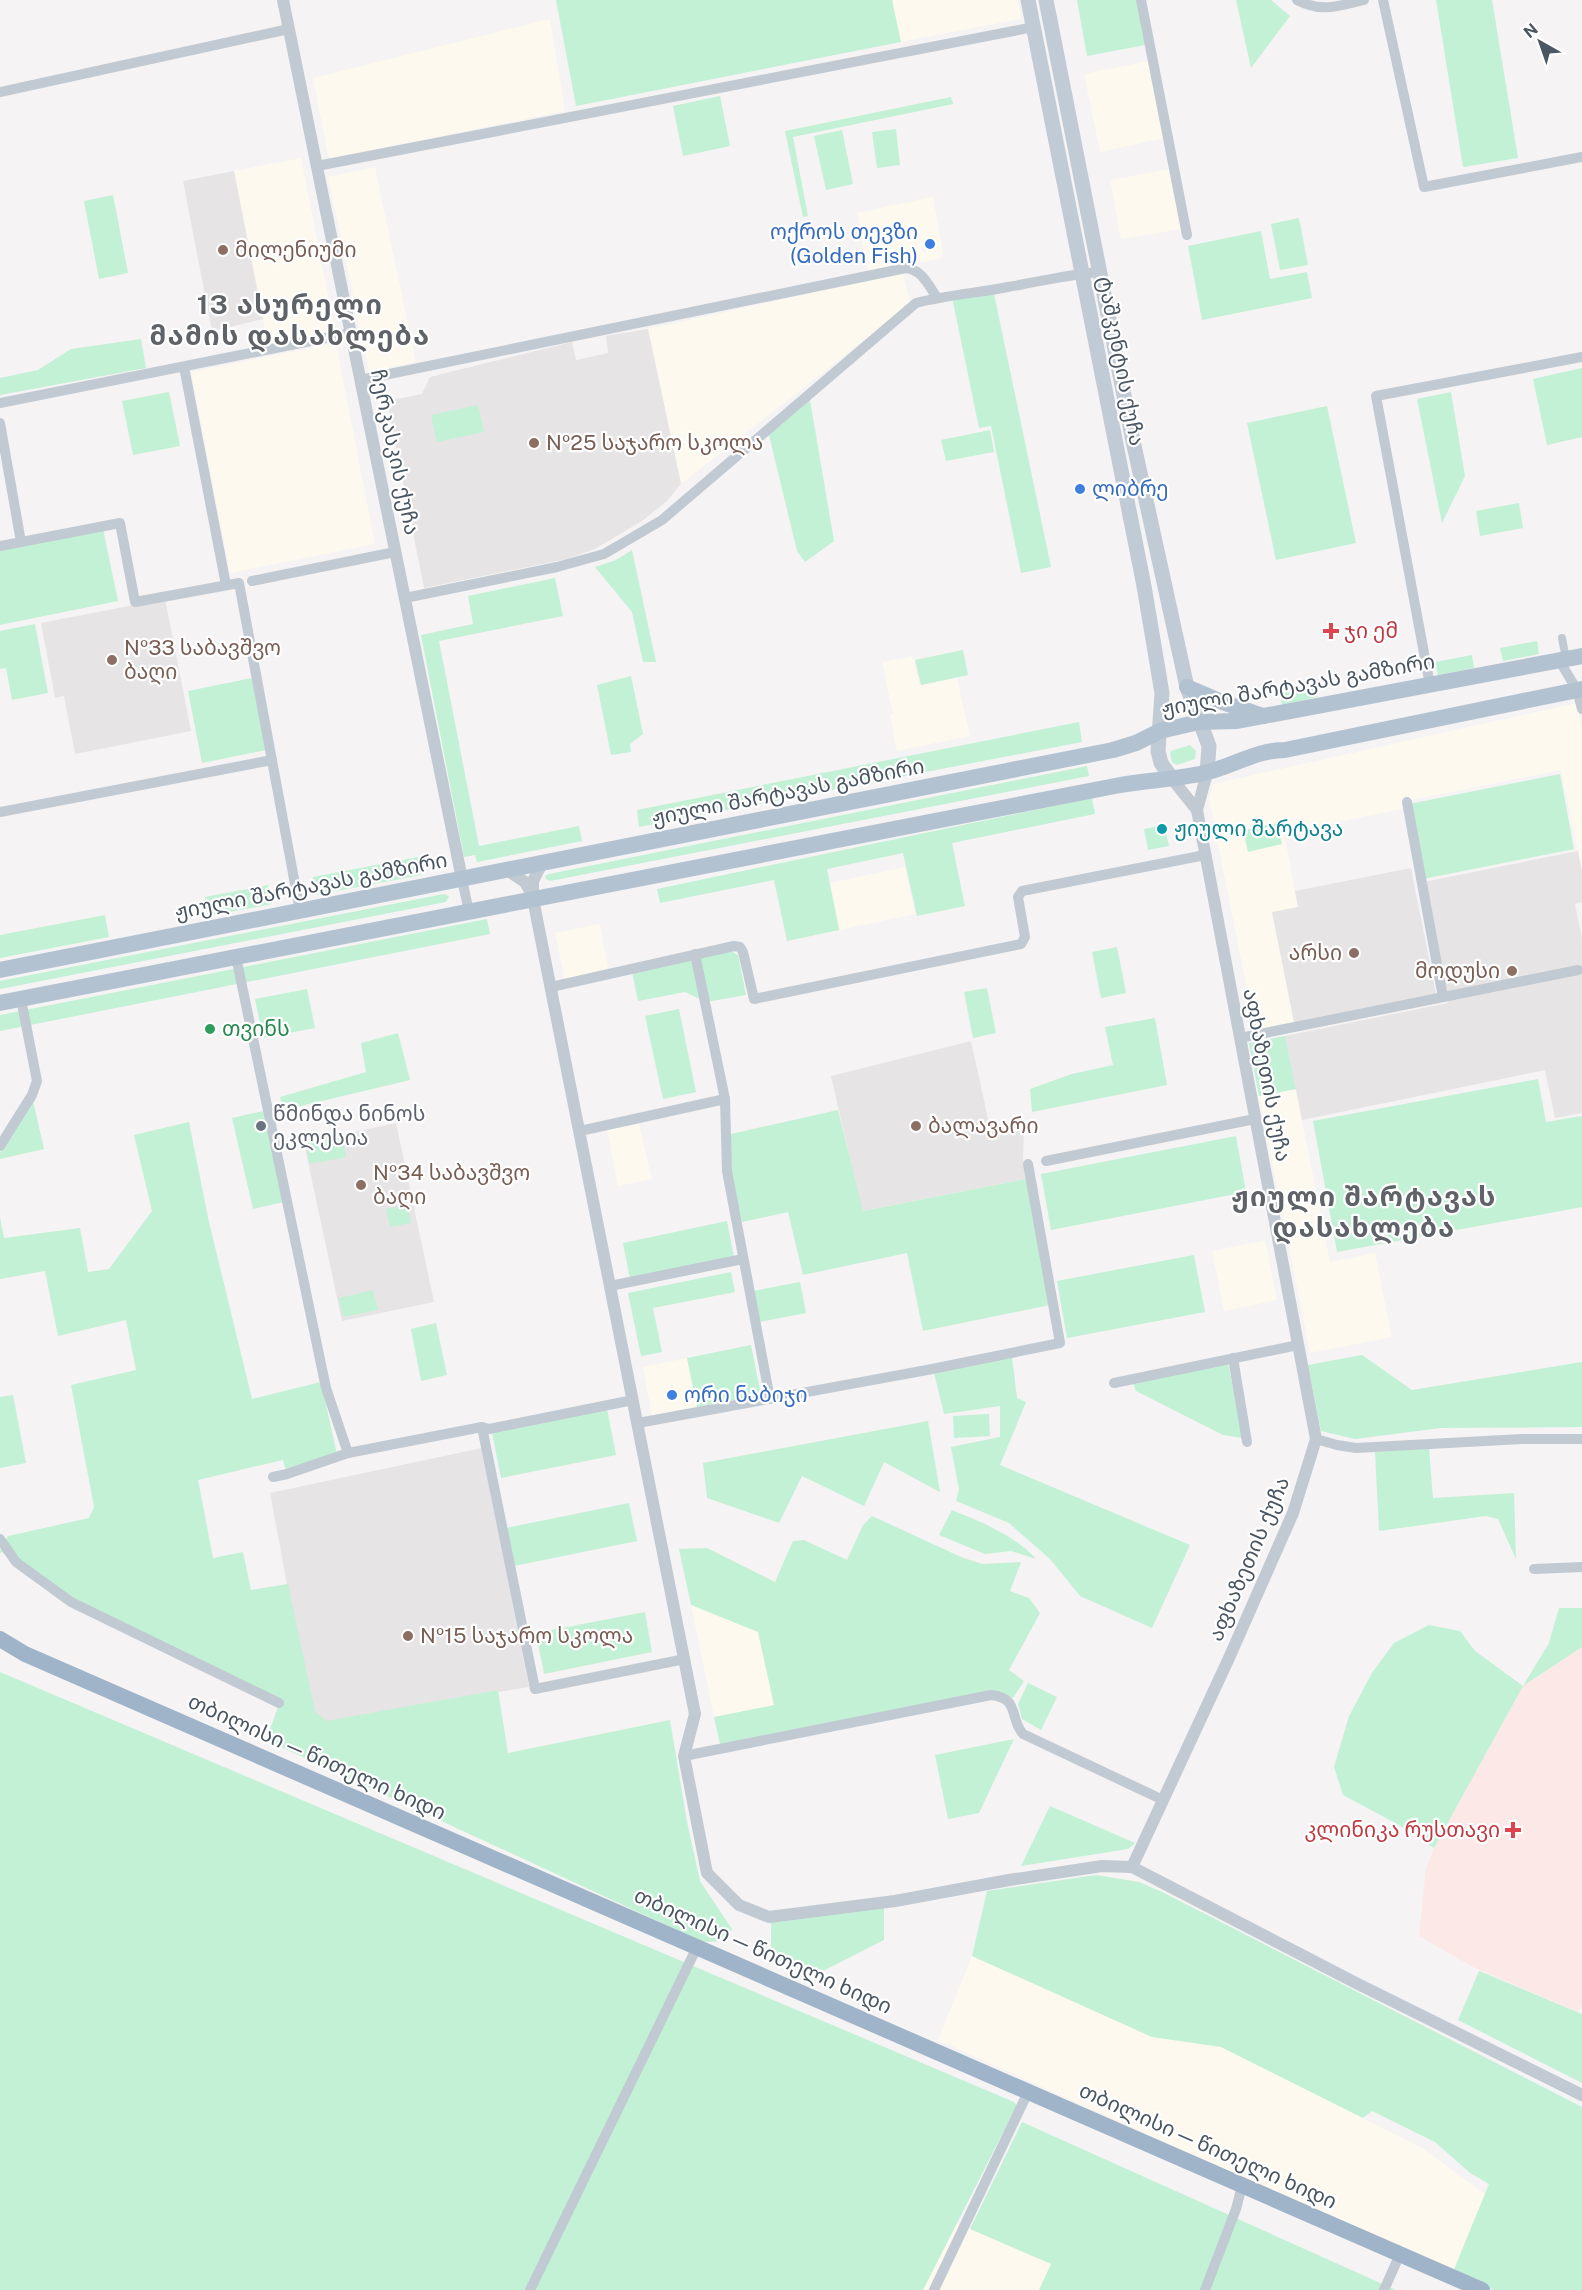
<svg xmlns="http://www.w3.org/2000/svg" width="1582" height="2290" viewBox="0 0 1582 2290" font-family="'Public Sans','Noto Sans Georgian',sans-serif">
	<rect width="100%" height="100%" fill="#f5f3f3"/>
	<g fill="#fdf9ef">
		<path d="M 892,0 L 1018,0 L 1021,19 L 901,42 Z"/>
		<path d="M 550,19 L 565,111 L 329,159 L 313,78 Z"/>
		<path d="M 1149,61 L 1165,138 L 1100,152 L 1084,74 Z"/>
		<path d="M 301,158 L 335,331 L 268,344 L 234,171 Z"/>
		<path d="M 375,167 L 416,362 L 369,372 L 328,177 Z"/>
		<path d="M 1169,169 L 1181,229 L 1121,239 L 1110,180 Z"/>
		<path d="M 933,197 L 943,253 L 940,259 L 868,272 L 857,213 Z"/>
		<path d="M 903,273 L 910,304 L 681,484 L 648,329 Z"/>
		<path d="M 336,343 L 375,544 L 230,573 L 191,372 Z"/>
		<path d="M 913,656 L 920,686 L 957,678 L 970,736 L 897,751 L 890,715 L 893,714 L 882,662 Z"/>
		<path d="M 1577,703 L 1582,730 L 1582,872 L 1561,770 L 1406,801 L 1407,808 L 1284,833 L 1298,907 L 1272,913 L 1294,1022 L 1255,1030 L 1209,798 L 1213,784 Z"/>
		<path d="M 905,867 L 915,914 L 840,930 L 830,883 Z"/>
		<path d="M 600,924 L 609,973 L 565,982 L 555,933 Z"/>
		<path d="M 1296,1089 L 1330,1262 L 1375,1253 L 1392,1337 L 1310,1353 L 1259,1096 Z"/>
		<path d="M 639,1124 L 652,1179 L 618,1186 L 607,1130 Z"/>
		<path d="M 1265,1240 L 1277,1300 L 1224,1311 L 1212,1251 Z"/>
		<path d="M 687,1358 L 697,1407 L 652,1416 L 643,1367 Z"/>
		<path d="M 691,1605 L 758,1632 L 774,1705 L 714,1717 Z"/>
		<path d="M 972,1956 L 1152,2037 L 1221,2047 L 1422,2148 L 1485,2194 L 1453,2272 L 938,2040 Z"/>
		<path d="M 957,2223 L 1051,2264 L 1039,2290 L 923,2290 Z"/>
	</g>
	<g fill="#e6e4e5">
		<path d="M 234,171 L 263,319 L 212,331 L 183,181 Z"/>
		<path d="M 648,329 L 681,484 L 667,501 L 642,521 L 595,549 L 567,559 L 424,588 L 387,401 L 422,394 L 430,377 L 572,342 L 576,360 L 608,353 L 606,336 Z"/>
		<path d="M 165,599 L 191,731 L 75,754 L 64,696 L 55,698 L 41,623 Z"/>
		<path d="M 1578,851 L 1582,872 L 1582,902 L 1575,904 L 1582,938 L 1582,1113 L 1555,1118 L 1545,1070 L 1302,1120 L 1285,1036 L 1448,1003 L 1424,882 Z"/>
		<path d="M 1411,868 L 1436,994 L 1294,1022 L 1272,912 L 1298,907 L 1295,891 Z"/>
		<path d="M 971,1041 L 990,1128 L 1024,1123 L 1023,1162 L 1026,1179 L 862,1211 L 831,1076 Z"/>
		<path d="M 396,1123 L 434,1302 L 342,1321 L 304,1143 Z"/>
		<path d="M 482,1448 L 529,1687 L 499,1692 L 498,1690 L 322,1724 L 311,1713 L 270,1493 Z"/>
	</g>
	<path fill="#fce8e6" d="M 1582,1647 L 1582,2003 L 1578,2012 L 1471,1966 L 1419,1936 L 1426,1869 L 1434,1848 L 1523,1686 Z"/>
	<g fill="#c3f1d5">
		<path d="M 556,0 L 892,0 L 901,42 L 576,106 Z"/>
		<path d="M 1077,0 L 1137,0 L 1145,45 L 1087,56 Z"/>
		<path d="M 1236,0 L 1271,0 L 1290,16 L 1251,68 Z"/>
		<path d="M 1436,0 L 1492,0 L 1518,158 L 1463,167 Z"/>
		<path d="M 720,96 L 730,146 L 683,156 L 673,106 Z"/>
		<path d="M 951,97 L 953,104 L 793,137 L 808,216 L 803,217 L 785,131 Z"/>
		<path d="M 896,129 L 900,165 L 877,168 L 872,132 Z"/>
		<path d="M 842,130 L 853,184 L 826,190 L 814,136 Z"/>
		<path d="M 113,195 L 128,273 L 99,279 L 84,201 Z"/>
		<path d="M 1299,218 L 1308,265 L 1280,270 L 1271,224 Z"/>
		<path d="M 1261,231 L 1270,279 L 1307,272 L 1312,298 L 1202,320 L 1188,246 Z"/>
		<path d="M 993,289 L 1051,567 L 1021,573 L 991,426 L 979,428 L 952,297 Z"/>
		<path d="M 141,339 L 146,368 L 0,395 L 0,378 L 38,370 L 71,349 Z"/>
		<path d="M 1582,368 L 1582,437 L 1547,445 L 1533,379 Z"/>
		<path d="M 169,392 L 180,446 L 133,455 L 122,401 Z"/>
		<path d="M 1451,392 L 1465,476 L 1442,523 L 1417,399 Z"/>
		<path d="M 810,400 L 834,541 L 805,562 L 797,551 L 769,435 Z"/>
		<path d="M 478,405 L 484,432 L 437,442 L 431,415 Z"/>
		<path d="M 1327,406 L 1356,543 L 1276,560 L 1247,423 Z"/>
		<path d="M 990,430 L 994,452 L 946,461 L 941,440 Z"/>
		<path d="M 1519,503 L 1523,528 L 1480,536 L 1476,511 Z"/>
		<path d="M 103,529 L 118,601 L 0,625 L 0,551 Z"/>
		<path d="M 632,550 L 656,662 L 643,662 L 632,612 L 595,567 L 616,560 Z"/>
		<path d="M 555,578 L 563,616 L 439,641 L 479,846 L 579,826 L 582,841 L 477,862 L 475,855 L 464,857 L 421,635 L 473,624 L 468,596 Z"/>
		<path d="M 35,624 L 48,693 L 12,700 L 6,668 L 0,669 L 0,631 Z"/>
		<path d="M 1537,641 L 1539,654 L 1503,661 L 1500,648 Z"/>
		<path d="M 963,650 L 968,675 L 921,685 L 915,660 Z"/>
		<path d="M 1472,655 L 1474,668 L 1438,675 L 1435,662 Z"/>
		<path d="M 631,676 L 643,734 L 630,744 L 631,752 L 611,755 L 597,685 Z"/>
		<path d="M 252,678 L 266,750 L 202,763 L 188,691 Z"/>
		<path d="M 1316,684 L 1318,697 L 1282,705 L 1280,692 Z"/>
		<path d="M 1079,722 L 1082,742 L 639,827 L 637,810 Z"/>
		<path d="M 1190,745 L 1196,751 L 1195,759 L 1177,765 L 1172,762 L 1170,754 L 1171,751 Z"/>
		<path d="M 1087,766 L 1089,776 L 550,881 L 546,879 L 545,876 L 549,874 Z"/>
		<path d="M 1560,774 L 1574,849 L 1423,879 L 1409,804 Z"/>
		<path d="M 1092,798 L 1095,814 L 952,843 L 965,906 L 917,916 L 903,853 L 827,869 L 839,930 L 787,941 L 774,880 L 660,903 L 657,889 Z"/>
		<path d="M 1277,823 L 1282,844 L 1248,852 L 1243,830 Z"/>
		<path d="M 1164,825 L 1169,846 L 1148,850 L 1144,829 Z"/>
		<path d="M 418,857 L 421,875 L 316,895 L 313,877 Z"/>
		<path d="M 268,885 L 272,904 L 208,916 L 205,897 Z"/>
		<path d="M 444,894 L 449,896 L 446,902 L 0,989 L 0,981 Z"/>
		<path d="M 105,915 L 109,937 L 0,958 L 0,935 Z"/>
		<path d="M 487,919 L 490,934 L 0,1031 L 0,1015 Z"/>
		<path d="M 1117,947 L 1126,993 L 1101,998 L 1092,952 Z"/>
		<path d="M 729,950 L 738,955 L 746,995 L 706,1002 L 685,992 L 638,1001 L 632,972 Z"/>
		<path d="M 987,988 L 996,1033 L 973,1038 L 964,992 Z"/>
		<path d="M 307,989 L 315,1028 L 263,1038 L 255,999 Z"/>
		<path d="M 679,1009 L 696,1092 L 663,1099 L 645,1016 Z"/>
		<path d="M 1155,1018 L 1167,1085 L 1032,1112 L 1030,1089 L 1072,1074 L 1113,1065 L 1105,1027 Z"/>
		<path d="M 398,1033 L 410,1080 L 284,1110 L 280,1097 L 366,1072 L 361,1043 Z"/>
		<path d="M 1285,1036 L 1296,1089 L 1259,1096 L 1249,1043 Z"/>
		<path d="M 1538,1079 L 1546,1122 L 1582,1116 L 1582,1207 L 1337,1252 L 1313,1121 Z"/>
		<path d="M 33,1101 L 44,1149 L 0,1159 L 0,1153 Z"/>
		<path d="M 838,1110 L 863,1211 L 1026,1179 L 1050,1305 L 923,1331 L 907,1253 L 803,1275 L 788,1212 L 742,1222 L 730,1169 L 731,1134 Z"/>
		<path d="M 263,1111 L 284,1202 L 253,1209 L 232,1118 Z"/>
		<path d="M 189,1122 L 209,1222 L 252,1399 L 321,1382 L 338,1459 L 286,1471 L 283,1460 L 198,1480 L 213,1558 L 243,1552 L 251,1590 L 288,1584 L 315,1711 L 326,1721 L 498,1690 L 508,1753 L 670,1720 L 687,1822 L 700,1881 L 732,1929 L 726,1941 L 703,1942 L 266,1740 L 278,1707 L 70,1605 L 2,1552 L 0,1553 L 0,1549 L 1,1550 L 8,1536 L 89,1518 L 94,1507 L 71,1385 L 136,1370 L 126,1320 L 58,1336 L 45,1271 L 0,1279 L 0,1217 L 4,1238 L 80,1228 L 88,1272 L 109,1269 L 152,1211 L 134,1135 Z"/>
		<path d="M 342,1136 L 346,1157 L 309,1164 L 306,1143 Z"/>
		<path d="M 1236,1136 L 1246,1192 L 1051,1230 L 1041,1174 Z"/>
		<path d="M 407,1205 L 411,1223 L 390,1227 L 386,1209 Z"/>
		<path d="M 727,1221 L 734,1257 L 630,1279 L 623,1243 Z"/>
		<path d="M 1194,1255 L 1205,1312 L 1067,1338 L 1057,1281 Z"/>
		<path d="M 731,1272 L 735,1292 L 653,1308 L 662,1352 L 641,1356 L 628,1293 Z"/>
		<path d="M 800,1282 L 806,1313 L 759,1322 L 753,1291 Z"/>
		<path d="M 373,1290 L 378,1310 L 343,1317 L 339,1298 Z"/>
		<path d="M 436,1323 L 447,1375 L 421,1381 L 411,1329 Z"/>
		<path d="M 751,1345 L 761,1395 L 697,1407 L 687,1358 Z"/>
		<path d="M 1362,1355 L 1412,1390 L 1582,1362 L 1582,1427 L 1441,1428 L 1355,1439 L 1321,1431 L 1308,1365 Z"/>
		<path d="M 1012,1357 L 1017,1398 L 1026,1402 L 1000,1465 L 1190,1545 L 1152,1628 L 1080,1596 L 1050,1559 L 1009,1523 L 956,1501 L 959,1490 L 951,1447 L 1000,1437 L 1000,1406 L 944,1414 L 934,1373 Z"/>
		<path d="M 1228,1363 L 1243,1438 L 1223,1435 L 1136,1391 L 1133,1383 Z"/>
		<path d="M 13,1395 L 26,1463 L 0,1468 L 0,1397 Z"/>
		<path d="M 607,1409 L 616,1455 L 501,1478 L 492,1433 Z"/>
		<path d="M 989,1414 L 990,1436 L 954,1438 L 953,1416 Z"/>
		<path d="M 928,1421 L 940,1492 L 884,1462 L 864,1506 L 802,1476 L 779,1523 L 707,1498 L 703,1463 Z"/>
		<path d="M 1429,1448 L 1433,1498 L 1514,1493 L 1516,1559 L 1498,1519 L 1486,1516 L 1379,1531 L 1375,1452 Z"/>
		<path d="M 629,1503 L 637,1541 L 514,1566 L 506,1528 Z"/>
		<path d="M 952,1510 C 983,1523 1013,1534 1036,1559 L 1011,1551 L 985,1554 L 939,1535 Z"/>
		<path d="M 872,1516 L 961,1557 L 982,1564 L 1021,1562 L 1010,1591 L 1029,1598 L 1040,1613 L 1009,1670 L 1024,1681 L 1013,1698 L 993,1691 L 720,1744 L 714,1717 L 774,1705 L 758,1632 L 691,1605 L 679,1549 L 707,1548 L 775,1582 L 793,1541 L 804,1540 L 847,1560 L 863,1525 Z"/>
		<path d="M 1559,1608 L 1582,1608 L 1582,1647 L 1523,1686 L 1434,1848 L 1399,1825 L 1343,1795 L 1334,1767 L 1349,1716 L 1372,1673 L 1394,1643 L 1429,1625 L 1460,1631 L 1475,1651 L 1523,1686 L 1549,1643 Z"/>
		<path d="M 645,1612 L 652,1652 L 544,1674 L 536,1633 Z"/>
		<path d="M 0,1672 L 1014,2102 L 1017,2105 L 923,2290 L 0,2290 Z"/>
		<path d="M 1028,1683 L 1057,1697 L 1041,1730 L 1022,1719 L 1018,1704 Z"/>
		<path d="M 1014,1739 L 979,1813 L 948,1819 L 935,1755 Z"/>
		<path d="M 1050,1806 L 1135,1843 L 1128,1849 L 1021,1866 Z"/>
		<path d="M 1096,1875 L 1139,1882 L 1162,1892 L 1582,2107 L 1582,2290 L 1494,2290 L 1453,2272 L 1489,2184 L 1470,2173 L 1435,2142 L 1372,2111 L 1363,2118 L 1221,2047 L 1152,2037 L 972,1956 L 987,1891 Z"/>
		<path d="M 884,1906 L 884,1940 L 817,1974 L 771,1959 L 771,1919 L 794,1908 L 861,1911 Z"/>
		<path d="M 1479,1971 L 1582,2014 L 1582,2083 L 1458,2020 Z"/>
		<path d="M 1022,2122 L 1396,2290 L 1039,2290 L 1051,2264 L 970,2229 Z"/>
	</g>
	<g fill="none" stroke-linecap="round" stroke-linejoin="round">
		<path stroke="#c1cad2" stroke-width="8" d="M 1562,638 L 1566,659"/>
		<g stroke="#c1cad2" stroke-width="10">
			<path d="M 1141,0 L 1187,235"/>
			<path d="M 1297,0 C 1322,13 1338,6 1364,0"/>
			<path d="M 1383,0 L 1424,187 L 1582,157"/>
			<path d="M 0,92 L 289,29"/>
			<path d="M 317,166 L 1034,27"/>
			<path d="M 184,367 L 226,585"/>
			<path d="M 360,380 L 906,268 C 922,270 928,284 937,298"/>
			<path d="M 0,403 L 351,333"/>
			<path d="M 0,423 L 21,542"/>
			<path d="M 0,546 L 120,523 L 135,602 L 239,583 L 300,911"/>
			<path d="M 252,581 L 395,552"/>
			<path d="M 405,598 L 557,567 L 604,554 L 662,520 L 916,303 C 947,295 977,293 1008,287 C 1039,282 1069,274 1100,272"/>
			<path d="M 1559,660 L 1577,690 L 1582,709"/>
			<path d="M 1430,685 L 1376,396 L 1582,357"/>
			<path d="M 1407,802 L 1443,997"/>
			<path d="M 0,812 L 272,760"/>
			<path d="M 462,879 L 469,912"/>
			<path d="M 695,954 L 725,1099 L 727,1171 L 770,1399"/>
			<path d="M 236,957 L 326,1388 L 348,1453"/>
			<path d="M 551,987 L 734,946 L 740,947 L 743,952 L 754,999 L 1021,944 L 1025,937 L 1018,897 L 1022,891 L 1205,855"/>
			<path d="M 1240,1038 L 1578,970"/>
			<path d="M 580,1131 L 725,1099"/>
			<path d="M 0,1146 L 32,1095 L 37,1081 L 21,999"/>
			<path d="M 1046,1161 L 1255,1119"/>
			<path d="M 610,1286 L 743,1259"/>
			<path d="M 1233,1358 L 1247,1442"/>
			<path d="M 1114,1383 L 1298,1345"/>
			<path d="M 638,1423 L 927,1370 L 1060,1343 L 1028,1164"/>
			<path d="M 482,1427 L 535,1689 L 685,1659"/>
			<path d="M 1316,1439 L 1337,1445 L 1356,1448 L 1522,1439 L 1582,1439"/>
			<path d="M 273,1477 L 287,1474 L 348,1453 L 482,1427 L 489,1429 L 633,1400"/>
			<path d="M 0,1539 L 16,1562 L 71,1602 L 279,1703"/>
			<path d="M 1534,1569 L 1582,1567"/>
			<path d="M 684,1756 L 991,1695 C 1020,1698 1009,1718 1023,1734 L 1163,1800"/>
			<path d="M 530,2290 L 697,1947"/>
			<path d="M 934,2290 L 1028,2092"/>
			<path d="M 1205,2290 L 1236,2209 L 1242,2186"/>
			<path d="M 1384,2290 L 1400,2254"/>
		</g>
		<g stroke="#c1cad2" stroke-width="12">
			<path d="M 283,0 L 462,879"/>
			<path d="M 1173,780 L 1197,810"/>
			<path d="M 542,863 L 533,881 L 533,899 L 695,1714 L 684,1756 L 707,1873 L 739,1905 L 769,1917 L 895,1901 L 1009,1880 L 1102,1866 L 1132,1867 L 1356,1983 L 1582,2095"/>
			<path d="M 507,870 L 525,882 L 532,895"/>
			<path d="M 1132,1867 L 1229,1658 L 1293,1513 L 1316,1439 L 1197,810 L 1207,773"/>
		</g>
		<g stroke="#c1cbd6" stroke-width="15">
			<path d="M 1028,0 L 1144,586 L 1162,693 L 1158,751 L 1161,763 L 1173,780"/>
			<path d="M 1046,0 L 1133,441 L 1187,687 L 1209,746 L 1207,773"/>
		</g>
		<g stroke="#b3c2d1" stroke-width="16">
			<path d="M 1187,687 L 1222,702 L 1263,716"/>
			<path d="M 0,970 L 1113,750 L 1136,743 L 1160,731 L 1199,722 L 1237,721 L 1582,656"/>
			<path d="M 0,1003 L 1115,786 C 1144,780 1174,780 1204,773 C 1232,767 1255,750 1285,750 L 1582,689"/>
		</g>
		<path stroke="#9fb4c9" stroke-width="16" d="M 0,1639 L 25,1654 L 1482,2290"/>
	</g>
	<g fill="#3f7fe0" stroke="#fff" stroke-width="2">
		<circle cx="930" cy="244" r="6"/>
		<circle cx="1080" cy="489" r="6"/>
		<circle cx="672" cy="1395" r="6"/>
	</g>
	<g fill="#8d6e63" stroke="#fff" stroke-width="2">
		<circle cx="223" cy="250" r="6"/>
		<circle cx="534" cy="443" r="6"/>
		<circle cx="112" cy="660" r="6"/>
		<circle cx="1354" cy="953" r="6"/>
		<circle cx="1512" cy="971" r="6"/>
		<circle cx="916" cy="1126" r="6"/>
		<circle cx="361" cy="1185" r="6"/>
		<circle cx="408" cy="1636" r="6"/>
	</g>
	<g fill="#e0444e" stroke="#fff" stroke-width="2">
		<path d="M1328 622h6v6h6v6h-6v6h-6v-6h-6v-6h6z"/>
		<path d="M1510 1821h6v6h6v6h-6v6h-6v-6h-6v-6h6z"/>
	</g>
	<circle fill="#0f9aa8" stroke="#fff" stroke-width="2" cx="1162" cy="829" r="6"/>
	<circle fill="#2e9e5b" stroke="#fff" stroke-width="2" cx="210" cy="1029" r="6"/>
	<circle fill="#6b7280" stroke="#fff" stroke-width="2" cx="261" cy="1126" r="6"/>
	<g text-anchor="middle" stroke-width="4.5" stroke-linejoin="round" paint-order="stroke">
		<g font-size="21" fill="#366cbe" stroke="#fff" text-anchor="start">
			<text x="918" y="239" text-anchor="end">ოქროს თევზი<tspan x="918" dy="24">(Golden Fish)</tspan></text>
			<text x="1092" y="496">ლიბრე</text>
			<text x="684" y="1402">ორი ნაბიჯი</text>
		</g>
		<g font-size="21" fill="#785e54" stroke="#fff" text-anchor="start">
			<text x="235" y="257">მილენიუმი</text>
			<text x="546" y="450">№25 საჯარო სკოლა</text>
			<text x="124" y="655">№33 საბავშვო<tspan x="124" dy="24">ბაღი</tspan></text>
			<text x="1342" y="960" text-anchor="end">არსი</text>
			<text x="1500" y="978" text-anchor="end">მოდუსი</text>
			<text x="928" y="1133">ბალავარი</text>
			<text x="373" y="1180">№34 საბავშვო<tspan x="373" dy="24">ბაღი</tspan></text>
			<text x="420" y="1643">№15 საჯარო სკოლა</text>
		</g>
		<g font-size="21" fill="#4a5661" stroke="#fff">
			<text transform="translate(1121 361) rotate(79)" y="7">ტაშკენტის ქუჩა</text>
			<text transform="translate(395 452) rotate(78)" y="7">ჩერკასკის ქუჩა</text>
			<text transform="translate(1298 685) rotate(-10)" y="7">ჟიული შარტავას გამზირი</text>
			<text transform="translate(788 792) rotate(-11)" y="7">ჟიული შარტავას გამზირი</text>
			<text transform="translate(311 886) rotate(-11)" y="7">ჟიული შარტავას გამზირი</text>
			<text transform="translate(1267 1075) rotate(79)" y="7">აფხაზეთის ქუჩა</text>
			<text transform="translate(1249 1559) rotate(-67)" y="7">აფხაზეთის ქუჩა</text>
			<text transform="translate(317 1757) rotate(24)" y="7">თბილისი — წითელი ხიდი</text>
			<text transform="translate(763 1951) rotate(24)" y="7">თბილისი — წითელი ხიდი</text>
			<text transform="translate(1208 2146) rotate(24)" y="7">თბილისი — წითელი ხიდი</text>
		</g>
		<g font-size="21" fill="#be3a42" stroke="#fff" text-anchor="start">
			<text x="1344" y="638">ჯი ემ</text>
			<text x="1500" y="1837" text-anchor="end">კლინიკა რუსთავი</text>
		</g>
		<g font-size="21" fill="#0d838f" stroke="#fff" text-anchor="start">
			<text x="1174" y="836">ჟიული შარტავა</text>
		</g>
		<g font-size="21" fill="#27864d" stroke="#fff" text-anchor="start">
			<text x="222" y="1036">თვინს</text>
		</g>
		<g font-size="21" fill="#5b616d" stroke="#fff" text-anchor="start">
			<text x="273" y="1121">წმინდა ნინოს<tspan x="273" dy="24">ეკლესია</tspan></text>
		</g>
		<g font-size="27" font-weight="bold" letter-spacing="1.5" fill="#5f6368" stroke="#fff">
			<text x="290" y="314">13 ასურელი<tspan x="290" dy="31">მამის დასახლება</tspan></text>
			<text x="1364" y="1206">ჟიული შარტავას<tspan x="1364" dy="31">დასახლება</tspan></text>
		</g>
	</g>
	<g transform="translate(1540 42) rotate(320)" stroke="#ffffff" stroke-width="4.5" paint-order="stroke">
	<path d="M0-4.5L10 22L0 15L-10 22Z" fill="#4a5661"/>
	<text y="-9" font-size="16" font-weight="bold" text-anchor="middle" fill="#4a5661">N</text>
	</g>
</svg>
